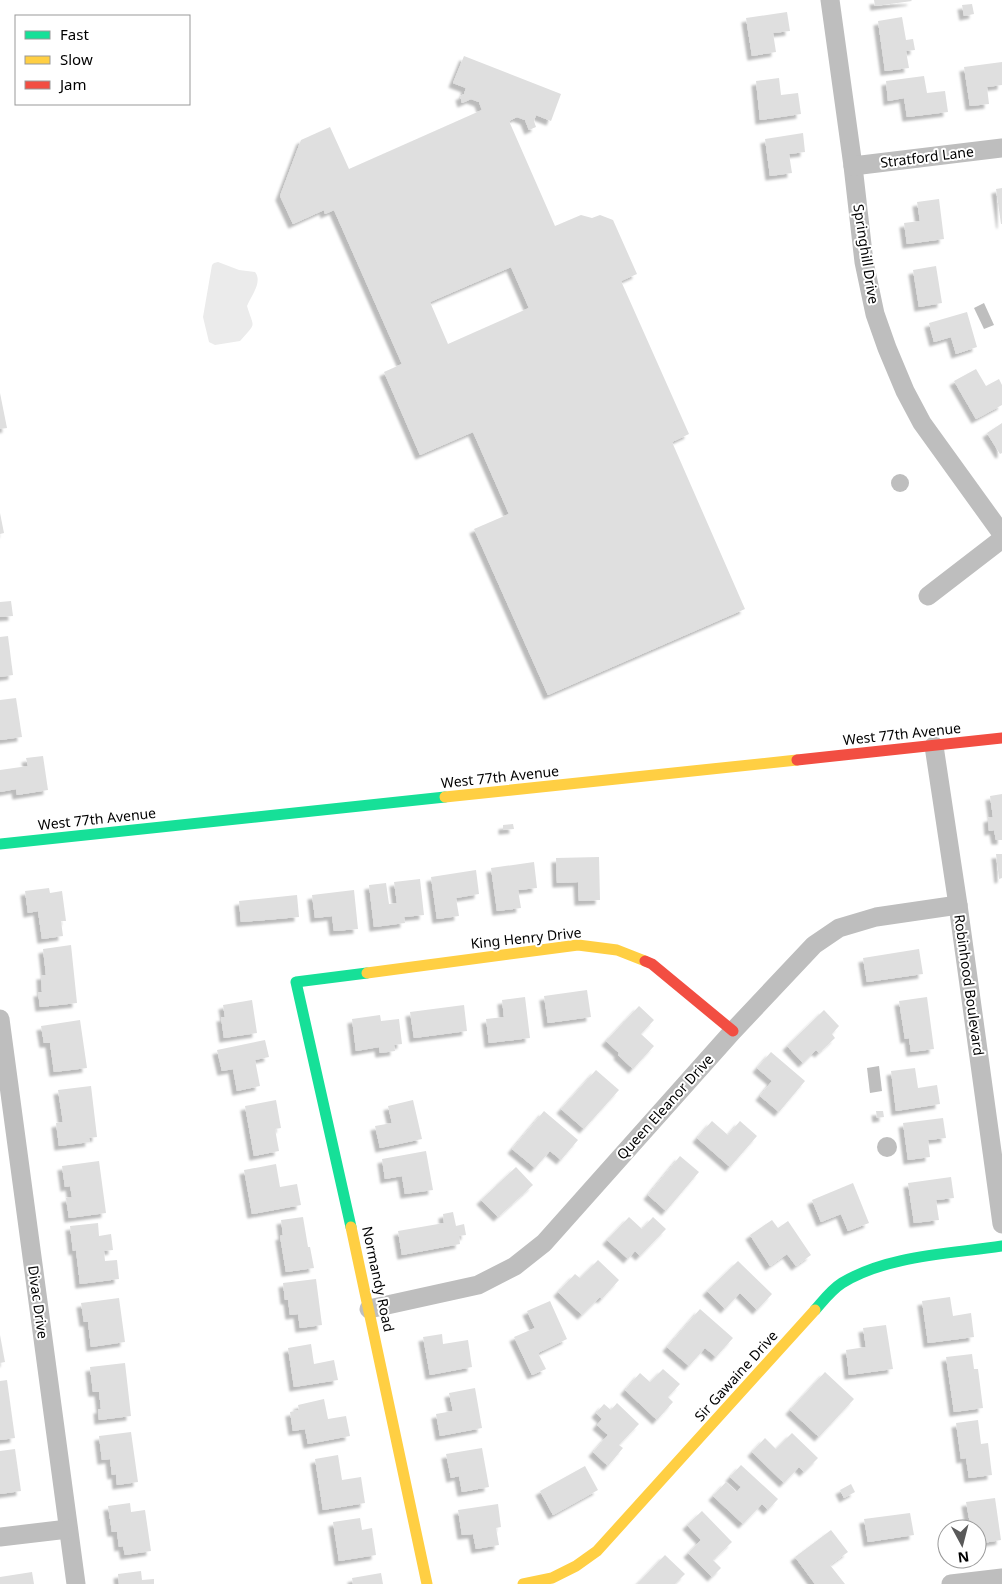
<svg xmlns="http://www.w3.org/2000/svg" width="1002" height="1584" viewBox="0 0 1002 1584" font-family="'Noto Sans',sans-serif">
	<defs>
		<filter id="shadow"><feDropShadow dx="-4.5" dy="4.5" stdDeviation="1" flood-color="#0004"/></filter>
	</defs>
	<rect width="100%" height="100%" fill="#fff"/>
	<path fill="#ebebeb" d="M 218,262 L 239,270 L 255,272 C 263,282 251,296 247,306 C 254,329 257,322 240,341 L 215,345 L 209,342 L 203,317 L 212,265 L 214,263 Z"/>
	<g fill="#bebebe">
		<path d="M 984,303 L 994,325 L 984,329 L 974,308 Z"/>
		<circle cx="900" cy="483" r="9"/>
		<path d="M 879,1066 L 882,1091 L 870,1093 L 867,1068 Z"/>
		<circle cx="887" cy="1147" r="10"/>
	</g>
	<g fill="#dfdfdf" fill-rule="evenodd" filter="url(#shadow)">
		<path d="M 874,0 L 911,0 L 912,1 L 875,6 Z"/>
		<path d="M 972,4 L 974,14 L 964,16 L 962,5 Z"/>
		<path d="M 787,12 L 790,31 L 773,33 L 776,52 L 752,56 L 746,18 Z"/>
		<path d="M 902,17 L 906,40 L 913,39 L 915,50 L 906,51 L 909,68 L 885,71 L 878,21 Z"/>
		<path d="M 464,56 L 561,94 L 551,121 L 536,115 L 534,121 L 536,127 L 529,130 L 525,120 L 517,117 L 509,121 L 555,226 L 581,215 L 592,218 L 600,215 L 613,220 L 637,274 L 621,281 L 689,434 L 672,442 L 745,609 L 548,695 L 474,529 L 509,514 L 473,432 L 420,455 L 384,372 L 402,364 L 334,210 L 325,214 L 324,210 L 293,224 L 280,196 L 301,140 L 330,127 L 349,169 L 482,110 L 479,102 L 471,99 L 462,103 L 460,96 L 464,94 L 466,88 L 453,83 ZM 511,267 L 529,308 L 448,344 L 430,302 Z"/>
		<path d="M 1002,62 L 1002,85 L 987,87 L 989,104 L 970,106 L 964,67 Z"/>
		<path d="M 924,76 L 927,93 L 945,91 L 948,112 L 907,117 L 904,98 L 888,101 L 886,81 Z"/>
		<path d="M 779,78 L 781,95 L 798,93 L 801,114 L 760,120 L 756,81 Z"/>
		<path d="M 803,133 L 805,152 L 789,154 L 792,173 L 770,176 L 765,139 Z"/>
		<path d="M 1002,188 L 1002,224 L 1001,224 L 996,189 Z"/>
		<path d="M 939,199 L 944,239 L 907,244 L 904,223 L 920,221 L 917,202 Z"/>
		<path d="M 936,266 L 942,303 L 919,307 L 913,270 Z"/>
		<path d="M 967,312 L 977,347 L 956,354 L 951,337 L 934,342 L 929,323 Z"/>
		<path d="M 976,369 L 986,386 L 999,379 L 1002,385 L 1002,405 L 976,419 L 954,381 Z"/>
		<path d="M 0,393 L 7,428 L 0,429 Z"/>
		<path d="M 1002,423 L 1002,453 L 1000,454 L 987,433 Z"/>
		<path d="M 0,513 L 4,533 L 0,534 Z"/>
		<path d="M 11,601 L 13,616 L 0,617 L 0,602 Z"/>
		<path d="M 8,636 L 13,675 L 0,677 L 0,637 Z"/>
		<path d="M 16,698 L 22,737 L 0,740 L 0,700 Z"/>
		<path d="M 43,756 L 48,790 L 17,795 L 16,789 L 0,792 L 0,770 L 28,766 L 26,758 Z"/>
		<path d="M 1002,794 L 1002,840 L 996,840 L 994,830 L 989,831 L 988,818 L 993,817 L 990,796 Z"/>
		<path d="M 513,824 L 514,829 L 503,830 L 503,825 Z"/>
		<path d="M 996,854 L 1002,854 L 1002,878 L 999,879 Z"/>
		<path d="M 599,857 L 600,900 L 579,901 L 578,882 L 557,883 L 556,858 Z"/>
		<path d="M 534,862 L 537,888 L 518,890 L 521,908 L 497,911 L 491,868 Z"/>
		<path d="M 476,870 L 479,894 L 456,898 L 459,916 L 437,919 L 431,877 Z"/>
		<path d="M 420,879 L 424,915 L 404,917 L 405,923 L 374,927 L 369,885 L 386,883 L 389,904 L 397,903 L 394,882 Z"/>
		<path d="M 49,888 L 50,893 L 62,891 L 66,921 L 61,921 L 63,936 L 42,939 L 38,911 L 28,913 L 25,891 Z"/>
		<path d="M 354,890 L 358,929 L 334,931 L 332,916 L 315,918 L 312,895 Z"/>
		<path d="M 297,895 L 299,917 L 241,922 L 239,901 Z"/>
		<path d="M 71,945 L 77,1003 L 40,1007 L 38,992 L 42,992 L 41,975 L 46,975 L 43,949 Z"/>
		<path d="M 919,949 L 923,974 L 867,982 L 863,958 Z"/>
		<path d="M 587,990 L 591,1017 L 548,1023 L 544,996 Z"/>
		<path d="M 525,997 L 530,1038 L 489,1043 L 486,1019 L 504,1017 L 502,1000 Z"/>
		<path d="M 927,997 L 934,1049 L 911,1052 L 909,1038 L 905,1039 L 899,1001 Z"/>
		<path d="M 252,1000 L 257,1033 L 224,1038 L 221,1017 L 225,1017 L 223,1005 Z"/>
		<path d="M 464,1005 L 467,1031 L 414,1038 L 410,1012 Z"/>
		<path d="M 639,1006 L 654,1020 L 641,1034 L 654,1046 L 633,1069 L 618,1055 L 619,1053 L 606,1041 Z"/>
		<path d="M 824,1010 L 839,1026 L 832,1034 L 835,1038 L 819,1053 L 816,1050 L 803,1063 L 787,1046 Z"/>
		<path d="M 380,1015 L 381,1021 L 399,1019 L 402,1044 L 394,1045 L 395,1051 L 380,1053 L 379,1047 L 356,1051 L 352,1019 Z"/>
		<path d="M 80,1020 L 87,1068 L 54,1072 L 50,1043 L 44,1043 L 41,1026 Z"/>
		<path d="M 265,1040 L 269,1057 L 255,1060 L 260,1086 L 237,1091 L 233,1069 L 222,1071 L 217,1050 Z"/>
		<path d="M 771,1052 L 805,1081 L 779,1112 L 760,1096 L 772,1081 L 757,1068 Z"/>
		<path d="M 915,1068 L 918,1088 L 937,1085 L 940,1104 L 896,1111 L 891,1071 Z"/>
		<path d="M 596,1070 L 619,1090 L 584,1129 L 561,1109 Z"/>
		<path d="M 91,1086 L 97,1137 L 89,1138 L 90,1142 L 59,1146 L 56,1123 L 63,1122 L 58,1090 Z"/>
		<path d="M 276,1100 L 281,1128 L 275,1129 L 279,1151 L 254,1156 L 245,1106 Z"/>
		<path d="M 413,1100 L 422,1139 L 380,1148 L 375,1126 L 392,1123 L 388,1106 Z"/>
		<path d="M 544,1111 L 578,1140 L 561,1160 L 550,1151 L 535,1168 L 512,1149 Z"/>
		<path d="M 876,1111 L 883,1111 L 884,1117 L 877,1118 Z"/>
		<path d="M 943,1118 L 946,1138 L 928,1140 L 930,1157 L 908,1160 L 903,1123 Z"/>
		<path d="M 712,1121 L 728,1135 L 740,1121 L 757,1136 L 730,1167 L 697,1138 Z"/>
		<path d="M 426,1151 L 433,1190 L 405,1194 L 402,1176 L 385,1179 L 382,1159 Z"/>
		<path d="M 680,1156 L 699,1172 L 666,1211 L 648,1195 Z"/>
		<path d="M 99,1161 L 106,1213 L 69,1218 L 66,1198 L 72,1197 L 70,1186 L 65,1187 L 62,1166 Z"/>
		<path d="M 276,1164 L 280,1187 L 297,1184 L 301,1205 L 252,1214 L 244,1170 Z"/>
		<path d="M 516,1167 L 533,1185 L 498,1217 L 481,1200 Z"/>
		<path d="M 951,1177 L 954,1198 L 936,1200 L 939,1220 L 914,1223 L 908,1183 Z"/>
		<path d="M 853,1183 L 869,1223 L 848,1231 L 841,1214 L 821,1222 L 812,1200 Z"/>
		<path d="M 453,1212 L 456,1226 L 464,1224 L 466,1235 L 459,1236 L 460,1244 L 402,1255 L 398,1231 L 444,1223 L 443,1214 Z"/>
		<path d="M 303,1217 L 308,1247 L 310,1247 L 314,1268 L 286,1272 L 280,1236 L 283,1235 L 281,1220 Z"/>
		<path d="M 629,1217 L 642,1229 L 653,1217 L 666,1229 L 640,1256 L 635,1251 L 628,1259 L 607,1240 Z"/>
		<path d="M 772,1220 L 778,1228 L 788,1221 L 811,1255 L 796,1266 L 787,1254 L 770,1266 L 750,1235 Z"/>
		<path d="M 98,1223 L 99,1236 L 111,1234 L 113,1250 L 104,1251 L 105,1261 L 117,1260 L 119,1279 L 80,1284 L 76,1250 L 73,1251 L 70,1226 Z"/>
		<path d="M 598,1260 L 619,1280 L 602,1299 L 600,1297 L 582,1315 L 558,1292 L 575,1274 L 580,1278 Z"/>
		<path d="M 738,1261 L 772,1294 L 757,1310 L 740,1293 L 725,1309 L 707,1291 Z"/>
		<path d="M 316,1279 L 322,1325 L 300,1328 L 298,1314 L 290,1315 L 288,1300 L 285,1300 L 283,1283 Z"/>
		<path d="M 950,1297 L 953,1316 L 971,1313 L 974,1337 L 928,1343 L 922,1301 Z"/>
		<path d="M 119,1298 L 125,1342 L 91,1347 L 88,1322 L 84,1322 L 81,1303 Z"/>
		<path d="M 550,1301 L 567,1339 L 538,1353 L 546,1369 L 532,1375 L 514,1337 L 535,1328 L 527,1311 Z"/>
		<path d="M 700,1309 L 733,1338 L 716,1357 L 705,1348 L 689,1366 L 667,1347 Z"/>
		<path d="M 886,1325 L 893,1369 L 849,1375 L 846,1350 L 866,1347 L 863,1328 Z"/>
		<path d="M 442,1334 L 443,1344 L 468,1340 L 472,1367 L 430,1375 L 423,1337 Z"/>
		<path d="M 0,1335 L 5,1362 L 0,1363 Z"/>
		<path d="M 311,1344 L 314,1364 L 334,1360 L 338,1380 L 294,1387 L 288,1348 Z"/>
		<path d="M 972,1354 L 974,1369 L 978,1369 L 983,1408 L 954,1412 L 946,1357 Z"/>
		<path d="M 125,1363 L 131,1416 L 99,1420 L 98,1409 L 101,1409 L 99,1392 L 93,1392 L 90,1367 Z"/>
		<path d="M 663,1369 L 680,1384 L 668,1397 L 673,1402 L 657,1420 L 625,1390 L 640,1373 L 650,1382 Z"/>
		<path d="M 825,1372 L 854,1399 L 819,1437 L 790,1410 Z"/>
		<path d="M 7,1380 L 15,1438 L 0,1440 L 0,1381 Z"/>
		<path d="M 475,1388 L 482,1428 L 440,1436 L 436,1414 L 453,1411 L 449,1393 Z"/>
		<path d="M 324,1399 L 328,1419 L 346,1416 L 350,1436 L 308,1444 L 305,1429 L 293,1431 L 290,1412 L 299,1410 L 298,1405 Z"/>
		<path d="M 617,1403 L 639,1424 L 619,1445 L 623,1448 L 608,1466 L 593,1452 L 608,1435 L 597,1425 L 602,1419 L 596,1413 L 604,1404 L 611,1410 Z"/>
		<path d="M 978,1420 L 981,1444 L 988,1443 L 992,1475 L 969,1478 L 966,1458 L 961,1459 L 956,1423 Z"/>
		<path d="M 131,1432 L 138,1482 L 117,1485 L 116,1474 L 112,1475 L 110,1459 L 102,1460 L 99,1436 Z"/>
		<path d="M 792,1433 L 818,1458 L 804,1472 L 799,1467 L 784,1483 L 752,1452 L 765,1438 L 776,1449 Z"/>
		<path d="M 482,1448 L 489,1487 L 462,1492 L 459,1476 L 451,1478 L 446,1454 Z"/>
		<path d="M 15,1449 L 21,1491 L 0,1494 L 0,1451 Z"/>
		<path d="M 338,1455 L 342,1480 L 361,1477 L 365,1503 L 323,1510 L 315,1459 Z"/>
		<path d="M 741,1465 L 778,1499 L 768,1510 L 762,1504 L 743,1524 L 713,1496 L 726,1482 L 737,1492 L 741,1487 L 730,1477 Z"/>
		<path d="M 585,1466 L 598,1490 L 553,1515 L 540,1491 Z"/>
		<path d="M 851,1484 L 855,1492 L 844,1498 L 840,1490 Z"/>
		<path d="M 995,1498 L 1001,1540 L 977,1544 L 977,1529 L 971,1529 L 966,1502 Z"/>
		<path d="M 130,1503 L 131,1512 L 145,1510 L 151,1551 L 125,1555 L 123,1546 L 119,1547 L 117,1532 L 112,1532 L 108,1506 Z"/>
		<path d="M 498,1504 L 501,1527 L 496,1528 L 499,1545 L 476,1549 L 473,1534 L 462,1535 L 458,1510 Z"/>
		<path d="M 702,1511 L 732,1542 L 713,1560 L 721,1568 L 712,1577 L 688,1553 L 701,1540 L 687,1525 Z"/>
		<path d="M 910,1513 L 914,1535 L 868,1542 L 864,1519 Z"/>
		<path d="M 360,1518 L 362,1530 L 372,1528 L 376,1555 L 339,1561 L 333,1522 Z"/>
		<path d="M 831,1530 L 848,1552 L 830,1565 L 845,1584 L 815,1584 L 795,1557 Z"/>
		<path d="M 665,1555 L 685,1574 L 675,1584 L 637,1584 Z"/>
		<path d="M 141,1571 L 142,1580 L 154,1579 L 154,1584 L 119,1584 L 118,1574 Z"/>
		<path d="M 32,1572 L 34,1584 L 0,1584 L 0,1577 Z"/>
		<path d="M 381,1573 L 383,1584 L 353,1584 L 352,1578 Z"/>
	</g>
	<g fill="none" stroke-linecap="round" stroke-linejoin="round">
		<g stroke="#bebebe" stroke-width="19">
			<path d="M 830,0 L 853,166 L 864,262 L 875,314 L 887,348 L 905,391 L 922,423 L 1002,534"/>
			<path d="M 853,166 L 1002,148"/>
			<path d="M 928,596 L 1002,539"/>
			<path d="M 934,746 L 958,905 L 1002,1224"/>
			<path d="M 0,1019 L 76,1584"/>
			<path d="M 369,1309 L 478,1285 L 515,1266 L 544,1243 L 733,1031 L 814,945 L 839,928 L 876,917 L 958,905"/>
			<path d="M 0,1537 L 68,1529"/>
			<path d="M 951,1584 L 1002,1578"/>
		</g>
		<g stroke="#16e098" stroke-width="11">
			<path d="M 0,844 L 445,797"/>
			<path d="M 351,1227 L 296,982 L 367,973"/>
			<path d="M 815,1310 C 823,1301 831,1290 842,1283 C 888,1255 950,1254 1002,1246"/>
		</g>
		<g stroke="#ffcf43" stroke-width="11">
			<path d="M 445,797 L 797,760"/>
			<path d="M 367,973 L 578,945 L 617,950 L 645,961"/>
			<path d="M 351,1227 L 427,1584"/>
			<path d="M 523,1584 L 552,1578 L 576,1566 L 597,1551 L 815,1310"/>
		</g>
		<g stroke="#f24e42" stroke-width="11">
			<path d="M 797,760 L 1002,738"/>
			<path d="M 645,961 L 652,964 L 733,1031"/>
		</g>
	</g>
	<g text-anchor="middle" stroke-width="4" stroke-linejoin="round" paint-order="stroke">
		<g font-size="14" fill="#000" stroke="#fff">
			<text transform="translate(927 157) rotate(-7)" y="5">Stratford Lane</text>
			<text transform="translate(866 254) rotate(81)" y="5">Springhill Drive</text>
			<text transform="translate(902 734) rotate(-6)" y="5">West 77th Avenue</text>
			<text transform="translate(500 777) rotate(-6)" y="5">West 77th Avenue</text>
			<text transform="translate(97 819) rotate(-6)" y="5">West 77th Avenue</text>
			<text transform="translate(526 938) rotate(-6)" y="5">King Henry Drive</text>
			<text transform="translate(969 985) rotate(82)" y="5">Robinhood Boulevard</text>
			<text transform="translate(665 1107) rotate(-48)" y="5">Queen Eleanor Drive</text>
			<text transform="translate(378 1279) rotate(78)" y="5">Normandy Road</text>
			<text transform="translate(38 1302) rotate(82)" y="5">Divac Drive</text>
			<text transform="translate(736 1376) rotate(-48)" y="5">Sir Gawaine Drive</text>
		</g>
	</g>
	<rect x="15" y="15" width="175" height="90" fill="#ffffff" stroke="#999999"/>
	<rect x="25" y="31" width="25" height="8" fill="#16e098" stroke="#999999"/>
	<text x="60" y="40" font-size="15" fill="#000000">Fast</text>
	<rect x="25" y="56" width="25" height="8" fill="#ffcf43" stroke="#999999"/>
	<text x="60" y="65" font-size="15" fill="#000000">Slow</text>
	<rect x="25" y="81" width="25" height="8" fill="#f24e42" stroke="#999999"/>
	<text x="60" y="90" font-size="15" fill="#000000">Jam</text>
	<g transform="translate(962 1544) rotate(173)"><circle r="24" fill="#ffffff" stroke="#999999"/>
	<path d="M0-4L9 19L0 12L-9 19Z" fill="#595959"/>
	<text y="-8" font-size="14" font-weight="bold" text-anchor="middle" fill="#000000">N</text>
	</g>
</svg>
